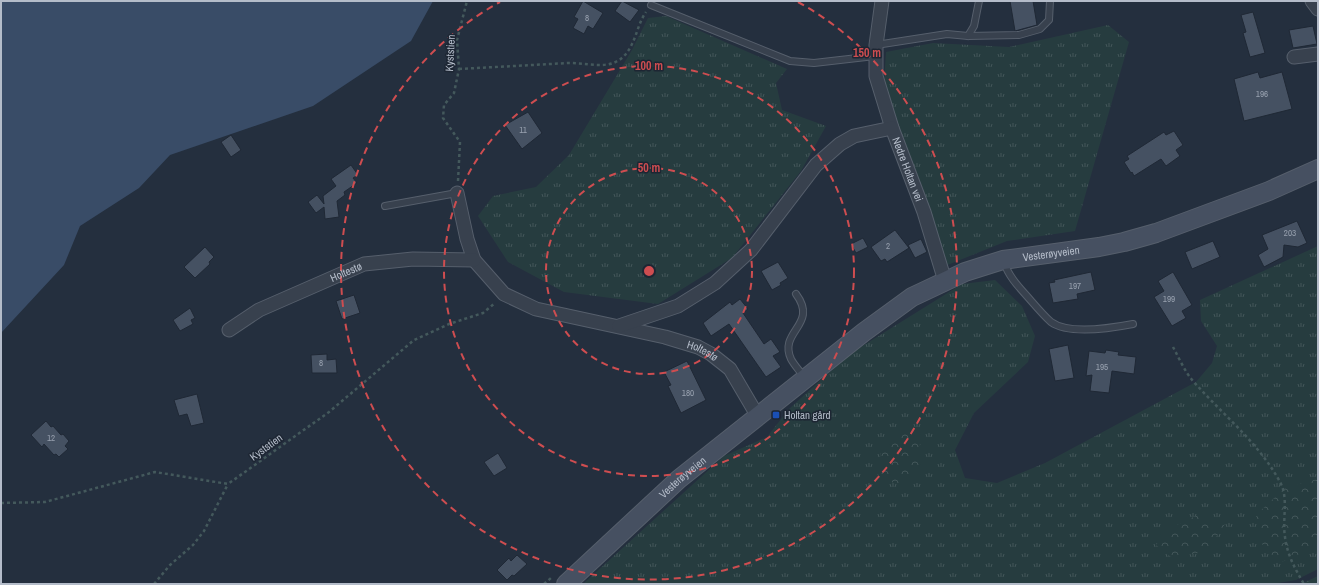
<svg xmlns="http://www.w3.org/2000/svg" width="1319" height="585" viewBox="0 0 1319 585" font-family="'Archivo Narrow',sans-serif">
	<defs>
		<pattern id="grass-tufts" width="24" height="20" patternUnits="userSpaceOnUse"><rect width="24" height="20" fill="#263c3f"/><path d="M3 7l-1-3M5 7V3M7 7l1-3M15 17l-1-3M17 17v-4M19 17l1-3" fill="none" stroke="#435659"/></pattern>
		<pattern id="forest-crowns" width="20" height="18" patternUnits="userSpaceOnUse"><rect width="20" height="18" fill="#263c3f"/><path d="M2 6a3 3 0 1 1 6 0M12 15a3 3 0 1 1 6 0" fill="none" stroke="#435659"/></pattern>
	</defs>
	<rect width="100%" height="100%" fill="#242f3e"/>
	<g fill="url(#grass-tufts)">
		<path d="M 666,16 L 787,69 L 776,83 L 782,110 L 826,126 L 801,171 L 732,258 L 658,304 L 564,292 L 508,262 L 478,216 L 493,196 L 536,187 L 569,155 L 632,50 L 648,18 Z"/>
		<path d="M 1108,25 L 1129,42 L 1075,231 L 1007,241 L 945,266 L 884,82 L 886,52 L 933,43 L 1009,47 Z"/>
		<path d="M 1318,246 L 1318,569 L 1296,580 L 1272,584 L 583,584 L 724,456 L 767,437 L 789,409 L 848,355 L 962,284 L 995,280 L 1022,306 L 1035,336 L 1028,362 L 974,413 L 955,450 L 965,478 L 997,483 L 1045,463 L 1196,382 L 1212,363 L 1217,346 L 1201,321 L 1200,300 Z"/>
	</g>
	<g fill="url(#forest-crowns)">
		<path d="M 906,429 L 919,438 L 922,464 L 905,487 L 878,477 L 881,449 Z"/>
		<path d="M 1318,479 L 1318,546 L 1279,563 L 1262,544 L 1256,515 L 1286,487 Z"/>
		<path d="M 1198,515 L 1225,524 L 1205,552 L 1171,557 L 1156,545 L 1170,528 Z"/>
		<path d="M 1318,576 L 1318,584 L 1301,584 Z"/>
	</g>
	<path fill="#394c67" d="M 1,1 L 433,1 L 411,41 L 313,106 L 170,155 L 139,188 L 80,226 L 64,265 L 1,333 Z"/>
	<g fill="#455162" stroke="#1f2835">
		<path d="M 583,1 L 603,13 L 593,29 L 588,26 L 584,34 L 573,28 L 578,19 L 574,17 Z"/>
		<path d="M 622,1 L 639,10 L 630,22 L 615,11 Z"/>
		<path d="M 1010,1 L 1033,1 L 1037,25 L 1015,31 Z"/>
		<path d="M 1253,12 L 1265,53 L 1250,57 L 1243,33 L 1246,32 L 1241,15 Z"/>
		<path d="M 1313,26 L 1317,44 L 1293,48 L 1289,30 Z"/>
		<path d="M 1258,72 L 1260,78 L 1282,72 L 1292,109 L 1244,121 L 1234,79 Z"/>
		<path d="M 528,112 L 542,133 L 522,149 L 505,125 Z"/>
		<path d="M 1174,131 L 1183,145 L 1176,150 L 1180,156 L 1166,166 L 1161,159 L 1134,176 L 1132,172 L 1131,173 L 1124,162 L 1129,159 L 1127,156 L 1164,132 L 1166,135 Z"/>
		<path d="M 231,135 L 241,150 L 231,157 L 221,142 Z"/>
		<path d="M 351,165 L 358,175 L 353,178 L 357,183 L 344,192 L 345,195 L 337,201 L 339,217 L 325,219 L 324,207 L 316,213 L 308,202 L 317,195 L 324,204 L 323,196 L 336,186 L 331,179 Z"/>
		<path d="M 1297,221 L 1307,243 L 1298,247 L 1284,245 L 1283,257 L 1264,267 L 1258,255 L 1268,249 L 1262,235 Z"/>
		<path d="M 895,230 L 909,248 L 887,262 L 885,259 L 881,261 L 871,247 Z"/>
		<path d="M 863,238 L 868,247 L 856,253 L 851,244 Z"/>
		<path d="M 921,239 L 927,252 L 915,258 L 908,245 Z"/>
		<path d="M 1213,241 L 1220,257 L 1192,269 L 1185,252 Z"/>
		<path d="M 205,247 L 214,257 L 209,262 L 210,264 L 195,278 L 184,267 Z"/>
		<path d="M 778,262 L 788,278 L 780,283 L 781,285 L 772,290 L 761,271 Z"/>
		<path d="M 1091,272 L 1095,290 L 1077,294 L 1078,299 L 1053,303 L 1049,283 L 1055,282 L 1054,280 Z"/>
		<path d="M 1173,272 L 1192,305 L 1182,311 L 1186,318 L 1172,326 L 1154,297 L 1164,291 L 1158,281 Z"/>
		<path d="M 354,295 L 360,313 L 342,319 L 336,301 Z"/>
		<path d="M 740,299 L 748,309 L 743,313 L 764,344 L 771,339 L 780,352 L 773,356 L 781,367 L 766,377 L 729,324 L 711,336 L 703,323 L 730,302 L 732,305 Z"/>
		<path d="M 190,308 L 195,318 L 191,320 L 193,324 L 180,331 L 173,320 Z"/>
		<path d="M 1068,345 L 1074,378 L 1055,381 L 1049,349 Z"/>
		<path d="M 1106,350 L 1119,352 L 1118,355 L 1136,357 L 1134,374 L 1112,371 L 1109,393 L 1090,391 L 1092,375 L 1086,376 L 1089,351 L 1105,353 Z"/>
		<path d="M 327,354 L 327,360 L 336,359 L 337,373 L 312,373 L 311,355 Z"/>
		<path d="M 687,361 L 706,400 L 681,413 L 668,386 L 671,385 L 664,372 Z"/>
		<path d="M 197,394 L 204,423 L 191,426 L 187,414 L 179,416 L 174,400 Z"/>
		<path d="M 46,421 L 51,427 L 53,426 L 61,435 L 63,434 L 69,441 L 65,446 L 68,449 L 59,457 L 56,454 L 54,455 L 44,444 L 42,447 L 31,435 Z"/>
		<path d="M 498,453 L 507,468 L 494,476 L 484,462 Z"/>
		<path d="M 517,555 L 527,564 L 514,576 L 512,575 L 507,580 L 497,570 L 509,558 L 511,561 Z"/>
	</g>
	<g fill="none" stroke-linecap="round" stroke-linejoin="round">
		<defs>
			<g id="lane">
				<path d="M 651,5 L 790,61 L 814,63 L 875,56"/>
				<path d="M 968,36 L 974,26 L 979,1"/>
				<path d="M 876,45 L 947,34 L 968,36 L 1019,35 L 1040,29 L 1049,20 L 1050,1"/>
				<path d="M 385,206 L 457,193"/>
				<path d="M 1004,262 C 1008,275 1017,285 1026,295 C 1034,304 1042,314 1051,322 C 1069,335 1112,328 1133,324"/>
				<path d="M 796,294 C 819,325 778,331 791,359 C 794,365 800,371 804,377"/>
			</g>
			<g id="street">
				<path id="s1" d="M 882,1 L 876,45 L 876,76 L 892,128 L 924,212 L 945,281"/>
				<path d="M 1312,1 L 1318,9"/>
				<path d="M 1294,57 L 1318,54"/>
				<path id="s2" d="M 457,193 L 467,239 L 474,260 L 504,294 L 536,309 L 665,337 L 698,347 L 711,354 L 730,369 L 757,415"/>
				<path d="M 619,326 L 678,306 L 715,283 L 751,250 L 816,165 L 840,144 L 854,136 L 892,128"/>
				<path id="s3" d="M 229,330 L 259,310 L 364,264 L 413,259 L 474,260"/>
			</g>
			<g id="secondary">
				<path id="s4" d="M 566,584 L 679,479 L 864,332 L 912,297 L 965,272 L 1003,260 L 1099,247 L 1124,242 L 1156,233 L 1269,191 L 1318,169"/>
			</g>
		</defs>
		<use href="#lane" stroke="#565f6c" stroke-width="8"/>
		<use href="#street" stroke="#565f6c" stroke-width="15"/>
		<use href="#secondary" stroke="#565f6c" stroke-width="20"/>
		<g stroke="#44595c" stroke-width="2.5" stroke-dasharray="3 3" stroke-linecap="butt">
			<path d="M 459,69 L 569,63 C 594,63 618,74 632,44 C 637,34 639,22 646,12"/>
			<path d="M 458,181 L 460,142 L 443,118 L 444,105 L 454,93 L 459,69 L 457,40 L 467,1"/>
			<path d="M 1173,347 C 1179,358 1185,372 1193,381 C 1222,414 1259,443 1280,482 C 1289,498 1282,519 1285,537 C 1287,554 1295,569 1304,584"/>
			<path d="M 1,503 L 45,502 L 155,472 L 228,484 L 329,412 L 414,340 L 449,324 L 483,313 L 495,303"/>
			<path d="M 154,584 L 170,565 L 193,545 L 204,531 L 228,484"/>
			<path d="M 544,584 L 551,578"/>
		</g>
		<use href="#lane" stroke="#38414e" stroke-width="6"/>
		<use href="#street" stroke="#38414e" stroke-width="13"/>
		<use href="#secondary" stroke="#465061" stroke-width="18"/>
	</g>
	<g fill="none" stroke="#ce4d50" stroke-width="2" stroke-dasharray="7 5">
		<circle cx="649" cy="271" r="103"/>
		<circle cx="649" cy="271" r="205"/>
		<path d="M798 2A308 308 0 1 1 500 2"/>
	</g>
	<rect fill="#1a4fb4" stroke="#1d2633" stroke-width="1.5" x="772" y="411" width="8" height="8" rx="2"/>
	<g text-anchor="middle" stroke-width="3" stroke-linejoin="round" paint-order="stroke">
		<g font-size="9" fill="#98a1af">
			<text x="587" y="21">8</text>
			<text x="1262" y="97">196</text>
			<text x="523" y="133">11</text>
			<text x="1290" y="236">203</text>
			<text x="888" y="249">2</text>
			<text x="1075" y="289">197</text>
			<text x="1169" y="302">199</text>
			<text x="321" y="366">8</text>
			<text x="1102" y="370">195</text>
			<text x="688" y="396">180</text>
			<text x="51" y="441">12</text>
		</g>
		<g font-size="11" fill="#b4bcc9" stroke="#1d2633">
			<text transform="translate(450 53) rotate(-87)" y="4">Kyststien</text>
			<text dy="4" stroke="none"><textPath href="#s1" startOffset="174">Nedre Holtan vei</textPath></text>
			<text dy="4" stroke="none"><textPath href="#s4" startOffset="597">Vesterøyveien</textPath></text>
			<text dy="4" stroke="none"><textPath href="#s3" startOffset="131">Holtestø</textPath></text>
			<text dy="4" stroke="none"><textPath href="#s2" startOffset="322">Holtestø</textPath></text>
			<text transform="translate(266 447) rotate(-36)" y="4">Kyststien</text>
			<text dy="4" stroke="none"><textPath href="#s4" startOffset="158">Vesterøyveien</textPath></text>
		</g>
		<g font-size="11" fill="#b4bcc9" stroke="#1d2633" text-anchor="start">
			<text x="784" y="419">Holtan gård</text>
		</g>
	</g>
	<circle cx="649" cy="271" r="6" fill="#ce4d50" stroke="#1d2633" stroke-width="2"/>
	<g font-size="12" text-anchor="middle" font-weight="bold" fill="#ce4d50" stroke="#1d2633" stroke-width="3" stroke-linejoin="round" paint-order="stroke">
		<text x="867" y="57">150 m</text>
		<text x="649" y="70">100 m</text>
		<text x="649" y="172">50 m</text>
	</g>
	<rect width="1319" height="585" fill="none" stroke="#b4bcc9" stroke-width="4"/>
</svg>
